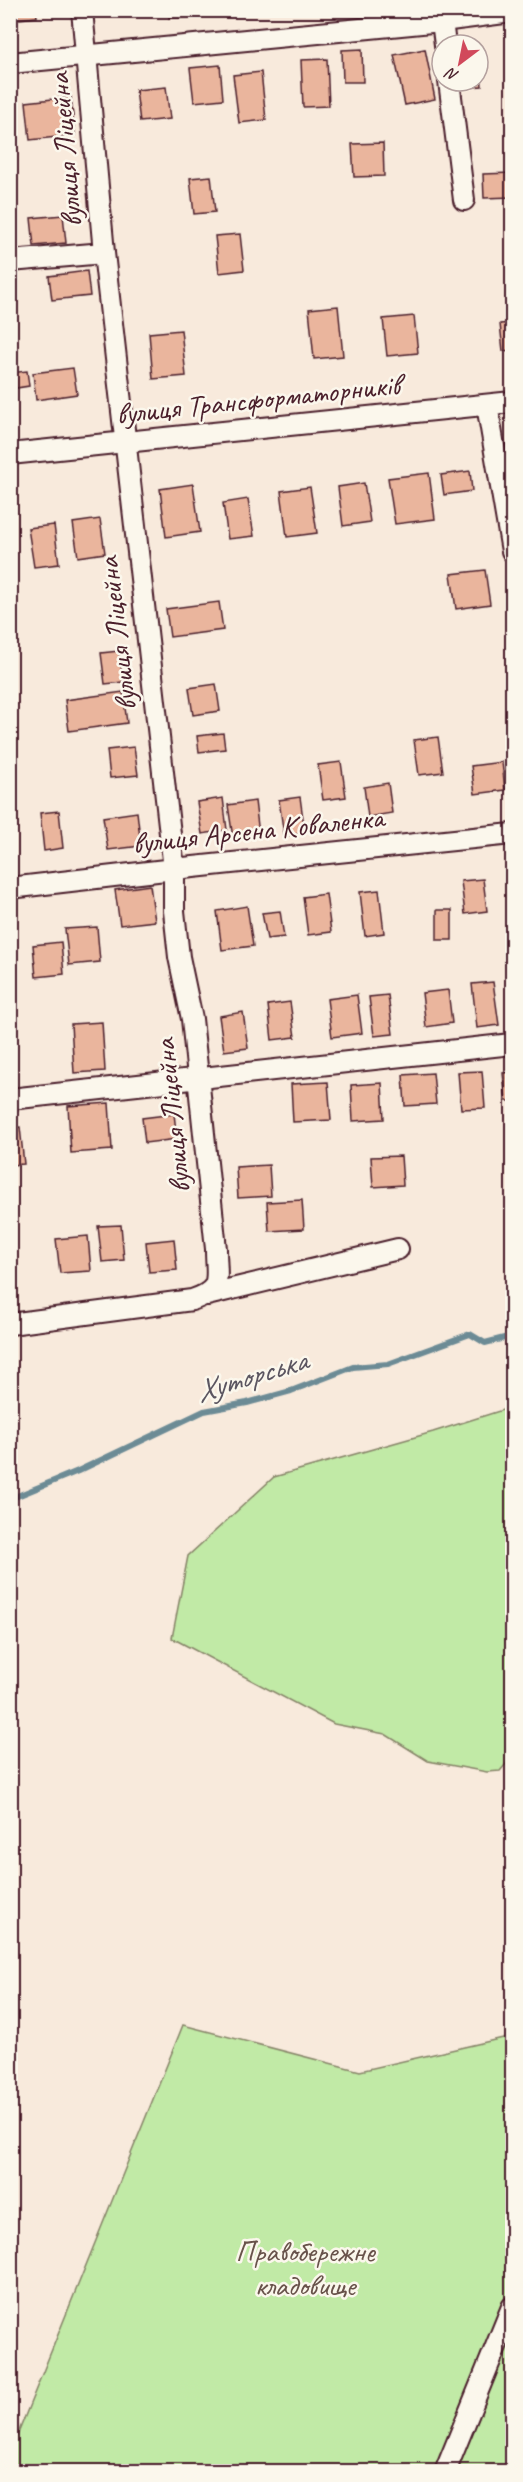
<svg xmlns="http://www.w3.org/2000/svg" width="523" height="2482" viewBox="0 0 523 2482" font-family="Caveat,sans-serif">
	<rect width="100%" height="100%" fill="#f8eadc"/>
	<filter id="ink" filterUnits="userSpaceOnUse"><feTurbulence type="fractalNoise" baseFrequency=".0167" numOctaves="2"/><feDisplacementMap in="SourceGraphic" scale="12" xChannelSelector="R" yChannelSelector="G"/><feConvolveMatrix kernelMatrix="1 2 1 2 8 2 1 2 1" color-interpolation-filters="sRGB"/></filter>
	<g filter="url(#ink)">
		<g fill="#c1eaa6" stroke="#868468" stroke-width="1.5">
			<path d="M 512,1407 L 512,1757 L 500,1771 L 487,1772 L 428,1761 L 385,1734 L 334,1724 L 172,1638 L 188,1556 L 274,1477 L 433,1432 Z"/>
			<path d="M 183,2025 L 360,2071 L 512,2036 L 512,2471 L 11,2472 L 11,2451 Z"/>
		</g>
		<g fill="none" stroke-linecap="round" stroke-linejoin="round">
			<path stroke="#6c8b95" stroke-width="6" d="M 10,1499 L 78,1471 L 204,1411 L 247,1403 L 291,1391 L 353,1367 L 388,1364 L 470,1334 L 485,1343 L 512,1336"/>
		</g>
		<g fill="#eab59d" stroke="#4a1f2b" stroke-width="1.5">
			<path d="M 10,10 L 36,10 L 37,17 L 10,20 Z"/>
			<path d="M 169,10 L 210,10 L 210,17 L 169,18 Z"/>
			<path d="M 362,49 L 363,82 L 343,82 L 342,50 Z"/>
			<path d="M 425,49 L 435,99 L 405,105 L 394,55 Z"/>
			<path d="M 479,50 L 482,86 L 458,88 L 457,81 L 478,81 Z"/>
			<path d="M 327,59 L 329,106 L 303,107 L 301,60 Z"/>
			<path d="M 220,65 L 223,99 L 194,102 L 190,68 Z"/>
			<path d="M 261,72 L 266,120 L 239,123 L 233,75 Z"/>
			<path d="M 166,87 L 170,119 L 140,122 L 136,90 Z"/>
			<path d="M 71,97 L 75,135 L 30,140 L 26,102 Z"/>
			<path d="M 383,143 L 384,176 L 354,177 L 352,144 Z"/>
			<path d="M 512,173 L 512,197 L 484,198 L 483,174 Z"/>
			<path d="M 211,176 L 215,212 L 194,214 L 190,178 Z"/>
			<path d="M 63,215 L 66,243 L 34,246 L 31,218 Z"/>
			<path d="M 240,234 L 244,270 L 219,273 L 215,236 Z"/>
			<path d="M 87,271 L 90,296 L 52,300 L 49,276 Z"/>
			<path d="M 338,306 L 343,356 L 314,359 L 309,309 Z"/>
			<path d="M 414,316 L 418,353 L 387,356 L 383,319 Z"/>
			<path d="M 512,323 L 512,350 L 503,351 L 500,324 Z"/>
			<path d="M 181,330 L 186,376 L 153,379 L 149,333 Z"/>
			<path d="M 73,368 L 77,394 L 36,400 L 33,373 Z"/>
			<path d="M 27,371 L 29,386 L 10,389 L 10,373 Z"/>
			<path d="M 470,471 L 472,491 L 444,495 L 441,475 Z"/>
			<path d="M 429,473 L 435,519 L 395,524 L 388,478 Z"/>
			<path d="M 364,483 L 370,522 L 343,526 L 338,487 Z"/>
			<path d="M 193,484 L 200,532 L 166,537 L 160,489 Z"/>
			<path d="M 310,487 L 317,533 L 287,537 L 281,491 Z"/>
			<path d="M 248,499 L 254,536 L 228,539 L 223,503 Z"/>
			<path d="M 100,519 L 105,553 L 78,557 L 73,523 Z"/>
			<path d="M 54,525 L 59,564 L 34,567 L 28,528 Z"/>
			<path d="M 485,570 L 490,604 L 456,609 L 451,574 Z"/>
			<path d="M 219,602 L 223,630 L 170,637 L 166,609 Z"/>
			<path d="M 119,651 L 123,682 L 105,684 L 101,653 Z"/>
			<path d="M 216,684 L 220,711 L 193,715 L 189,688 Z"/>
			<path d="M 123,692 L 127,723 L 69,731 L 65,700 Z"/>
			<path d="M 223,733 L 225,749 L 199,752 L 197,736 Z"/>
			<path d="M 438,737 L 443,772 L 419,775 L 414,740 Z"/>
			<path d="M 134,747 L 138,775 L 110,778 L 107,750 Z"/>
			<path d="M 341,762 L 346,797 L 323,800 L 318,765 Z"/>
			<path d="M 502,762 L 505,790 L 475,794 L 471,766 Z"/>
			<path d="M 388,783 L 392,813 L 368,817 L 364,787 Z"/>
			<path d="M 300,797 L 305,833 L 284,836 L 279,800 Z"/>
			<path d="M 223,798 L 227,830 L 202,834 L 197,802 Z"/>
			<path d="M 255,801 L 259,834 L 233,838 L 228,805 Z"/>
			<path d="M 59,811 L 63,848 L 44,851 L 40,813 Z"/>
			<path d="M 137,812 L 141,846 L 108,850 L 103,817 Z"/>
			<path d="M 483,879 L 487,911 L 465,914 L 461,881 Z"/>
			<path d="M 150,885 L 155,921 L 120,925 L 115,890 Z"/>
			<path d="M 379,890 L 384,933 L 365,936 L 360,892 Z"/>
			<path d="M 326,894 L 331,932 L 308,935 L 303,897 Z"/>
			<path d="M 247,906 L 253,946 L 222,950 L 217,911 Z"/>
			<rect x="437" y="910" width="15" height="30"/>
			<path d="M 280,911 L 284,937 L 267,939 L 262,913 Z"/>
			<path d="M 97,927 L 100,962 L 69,965 L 65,929 Z"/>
			<path d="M 61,942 L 64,974 L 36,977 L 33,945 Z"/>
			<path d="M 493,982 L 499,1025 L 477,1028 L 472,984 Z"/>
			<path d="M 448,990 L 452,1023 L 426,1027 L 422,993 Z"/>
			<path d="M 357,995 L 362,1033 L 332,1037 L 327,999 Z"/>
			<path d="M 388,995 L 393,1034 L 374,1036 L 369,997 Z"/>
			<path d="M 290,1002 L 295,1037 L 272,1040 L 268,1005 Z"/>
			<path d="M 243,1012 L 248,1048 L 224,1051 L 219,1016 Z"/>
			<path d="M 102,1022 L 105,1071 L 74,1073 L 71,1024 Z"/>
			<path d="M 482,1071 L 485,1108 L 461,1109 L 458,1072 Z"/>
			<path d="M 512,1072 L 512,1101 L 506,1101 L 503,1073 Z"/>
			<path d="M 433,1073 L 436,1104 L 405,1106 L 403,1075 Z"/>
			<path d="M 328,1082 L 331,1120 L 293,1122 L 291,1084 Z"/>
			<path d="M 382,1083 L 384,1119 L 353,1121 L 351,1085 Z"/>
			<path d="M 109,1103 L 112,1150 L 71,1153 L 68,1106 Z"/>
			<path d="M 174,1114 L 177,1139 L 145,1143 L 142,1118 Z"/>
			<path d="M 20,1127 L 24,1164 L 10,1165 L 10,1128 Z"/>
			<path d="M 401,1156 L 403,1185 L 373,1187 L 371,1157 Z"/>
			<path d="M 269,1165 L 271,1196 L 238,1198 L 236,1167 Z"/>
			<path d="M 302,1200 L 304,1229 L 269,1231 L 267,1202 Z"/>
			<path d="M 121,1225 L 124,1260 L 102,1262 L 98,1226 Z"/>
			<path d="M 88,1236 L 91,1271 L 60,1273 L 56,1239 Z"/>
			<path d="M 174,1239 L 177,1270 L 149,1272 L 146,1242 Z"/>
		</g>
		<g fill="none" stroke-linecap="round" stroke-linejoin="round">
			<defs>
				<g id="minor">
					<path d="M 442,21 L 445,45"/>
					<path d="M 10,63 L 442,21 L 512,12"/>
					<path d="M 449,81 L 464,200"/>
					<path d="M 10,261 L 104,253"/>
					<path d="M 487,405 L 512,551"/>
					<path d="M 10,454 L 512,402"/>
					<path d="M 10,888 L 174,869 L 512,834"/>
					<path d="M 10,1099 L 512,1044"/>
					<path d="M 207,1295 L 398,1249"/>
					<path d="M 10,1324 L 192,1300 C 224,1289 216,1279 216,1249 L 192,1019 L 179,957 L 174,911 L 174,869 L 104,253 L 82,10"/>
					<path d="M 445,2472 L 512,2307"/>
				</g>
			</defs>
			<use href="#minor" stroke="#4a1f2b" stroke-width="24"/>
			<use href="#minor" stroke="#fbf7ec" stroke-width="20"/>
		</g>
	</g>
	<g text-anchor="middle" stroke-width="5" stroke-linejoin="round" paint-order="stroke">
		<g font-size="30" fill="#4a1f2b" stroke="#fbf7ec">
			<text transform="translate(65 150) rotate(-95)" y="10">вулиця Ліцейна</text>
			<text transform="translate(258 399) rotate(-6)" y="10">вулиця Трансформаторників</text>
			<text transform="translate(117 634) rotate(-97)" y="10">вулиця Ліцейна</text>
			<text transform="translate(258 830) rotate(-6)" y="10">вулиця Арсена Коваленка</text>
			<text transform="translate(172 1116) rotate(-96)" y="10">вулиця Ліцейна</text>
		</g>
		<g font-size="30" fill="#68524a" stroke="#fbf7ec">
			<text x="305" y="2261">Правобережне<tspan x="305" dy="34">кладовище</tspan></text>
		</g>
		<g font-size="32" font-style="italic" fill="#5b5560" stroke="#fbf7ec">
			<text transform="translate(251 1375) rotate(-17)" y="11">Хуторська</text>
		</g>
	</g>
	<rect width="523" height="2482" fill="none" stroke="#fbf7ec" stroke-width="36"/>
	<rect x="18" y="18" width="487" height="2446" fill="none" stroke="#4a1f2b" stroke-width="2" filter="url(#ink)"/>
	<g transform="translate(460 63) rotate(212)"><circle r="28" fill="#fbf7ec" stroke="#b4a19f" stroke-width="1.5"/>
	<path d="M0-4.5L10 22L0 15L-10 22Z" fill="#d1495b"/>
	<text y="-9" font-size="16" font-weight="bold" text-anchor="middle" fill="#4a1f2b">N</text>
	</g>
</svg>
